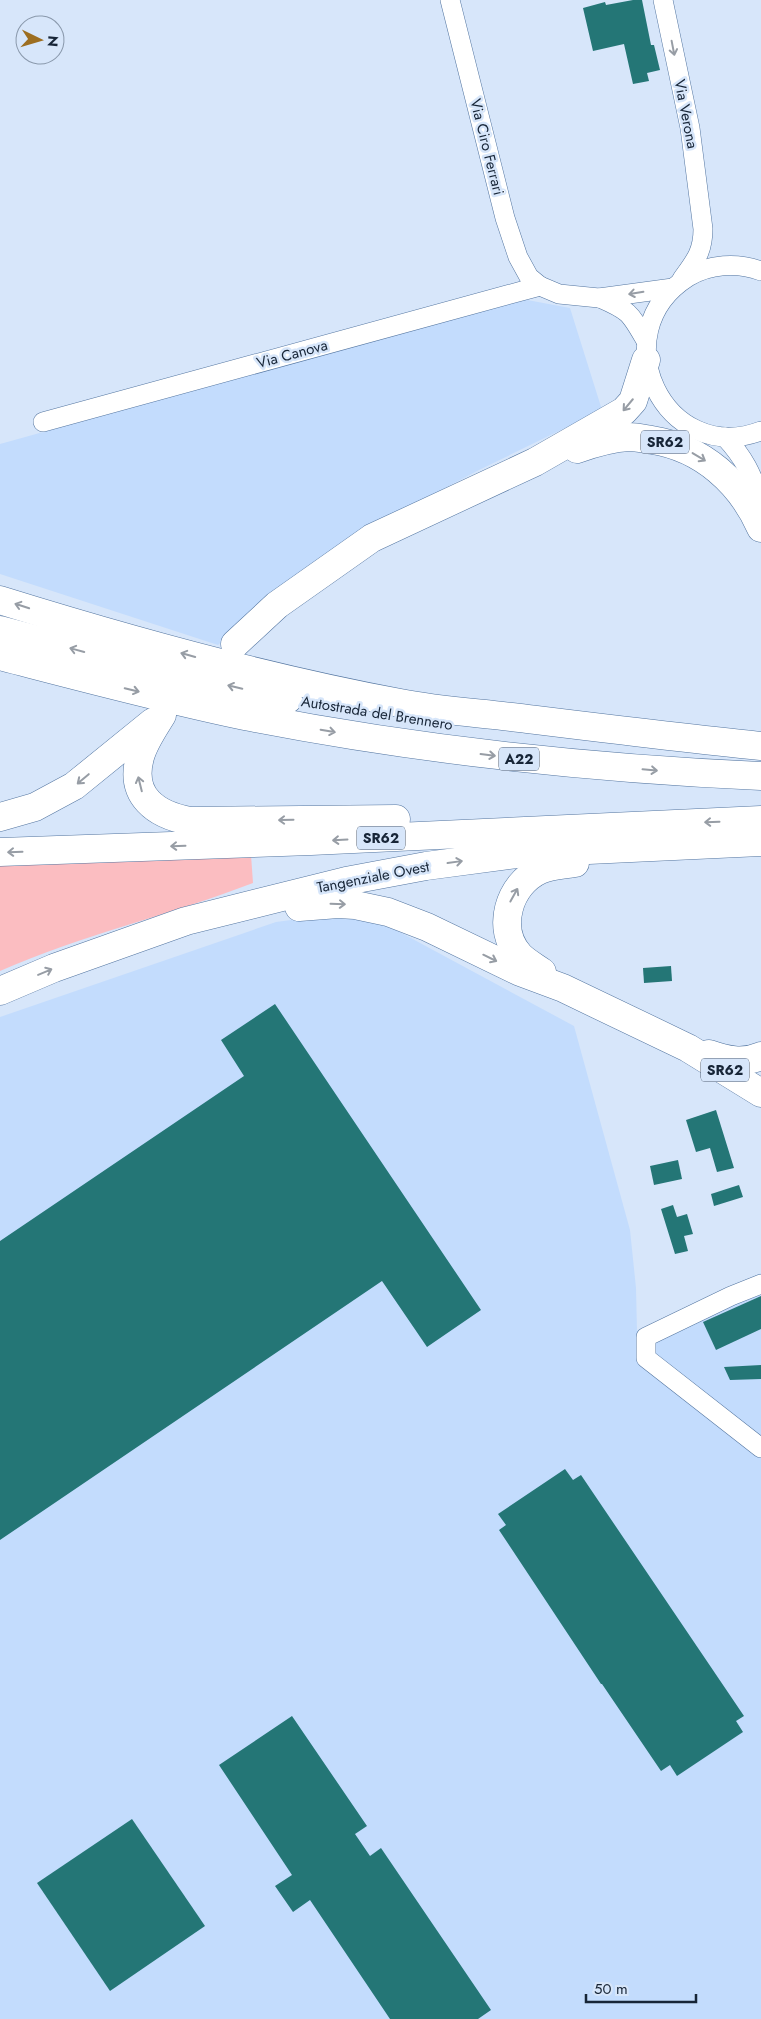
<svg xmlns="http://www.w3.org/2000/svg" width="761" height="2019" viewBox="0 0 761 2019" font-family="Jost,sans-serif">
	<rect width="100%" height="100%" fill="#d7e6fa"/>
	<g fill="#c3dcfd">
		<path d="M 522,299 L 570,308 L 602,410 L 479,470 L 354,536 L 267,598 L 218,645 L 0,574 L 0,444 Z"/>
		<path d="M 321,916 L 359,917 L 396,930 L 574,1026 L 630,1230 L 636,1288 L 637,1331 L 761,1273 L 761,2019 L 0,2019 L 0,1017 L 276,922 Z"/>
	</g>
	<path fill="#fbbdc1" d="M 251,855 L 253,883 C 170,915 82,935 0,971 L 0,864 Z"/>
	<g fill="#247676">
		<path d="M 633,0 L 642,0 L 651,45 L 654,45 L 660,70 L 647,73 L 649,81 L 633,84 L 624,44 L 593,51 L 583,8 L 605,2 L 606,5 Z"/>
		<path d="M 671,966 L 672,981 L 644,983 L 643,968 Z"/>
		<path d="M 275,1004 L 481,1310 L 427,1347 L 382,1281 L 0,1540 L 0,1241 L 244,1076 L 221,1040 Z"/>
		<path d="M 716,1110 L 734,1168 L 717,1172 L 710,1148 L 696,1152 L 686,1120 Z"/>
		<path d="M 678,1160 L 682,1179 L 654,1185 L 650,1166 Z"/>
		<path d="M 739,1185 L 743,1197 L 714,1206 L 711,1194 Z"/>
		<path d="M 673,1205 L 677,1217 L 687,1214 L 693,1234 L 684,1236 L 688,1251 L 675,1254 L 661,1209 Z"/>
		<path d="M 761,1296 L 761,1329 L 716,1350 L 703,1322 Z"/>
		<path d="M 761,1365 L 761,1379 L 730,1380 L 724,1367 Z"/>
		<path d="M 565,1469 L 573,1480 L 581,1475 L 744,1716 L 736,1721 L 743,1732 L 677,1776 L 670,1765 L 661,1771 L 602,1684 L 601,1684 L 499,1530 L 506,1525 L 498,1514 Z"/>
		<path d="M 292,1716 L 367,1826 L 355,1834 L 370,1856 L 381,1848 L 491,2010 L 478,2019 L 390,2019 L 310,1900 L 293,1912 L 275,1886 L 292,1875 L 219,1765 Z"/>
		<path d="M 132,1819 L 205,1926 L 110,1991 L 37,1883 Z"/>
	</g>
	<g fill="none" stroke-linecap="round" stroke-linejoin="round">
		<defs>
			<g id="minor">
				<path d="M 450,0 L 505,218 L 518,257 L 529,277 L 540,286 L 559,294 L 599,298 L 673,288"/>
				<path d="M 663,0 L 690,128 L 703,229 C 703,252 695,261 682,279"/>
				<path d="M 761,271 C 737,262 709,264 688,277 C 600,333 665,467 761,431"/>
				<path d="M 600,298 C 630,311 630,313 646,341"/>
				<path d="M 43,422 L 540,286"/>
				<path d="M 725,437 C 745,459 751,473 761,500"/>
				<path d="M 761,1284 L 731,1296 L 646,1337 L 646,1358 L 761,1448"/>
			</g>
			<g id="highway">
				<path d="M 577,449 C 594,443 611,438 629,437 C 637,437 645,439 652,440 C 703,448 741,483 761,528"/>
				<path d="M 0,600 C 132,641 265,678 400,703 C 440,711 481,713 520,718 C 601,728 681,738 761,746"/>
				<path d="M 0,630 L 103,657 L 288,699"/>
				<path d="M 235,644 L 277,605 L 372,538 L 535,462 L 624,411 L 633,401 L 646,360"/>
				<path d="M 0,656 C 81,677 163,699 245,716 C 417,750 586,768 761,776"/>
				<path d="M 162,715 C 154,728 144,742 140,757 C 129,796 156,815 190,821 L 396,819"/>
				<path d="M 0,817 L 35,807 L 74,786 L 153,722"/>
				<path d="M 0,852 L 311,841 L 761,820"/>
				<path d="M 299,907 L 338,904 L 355,905 L 388,912 L 427,927 L 520,972 L 563,988 L 688,1048 L 761,1093"/>
				<path d="M 542,972 C 535,967 526,962 520,956 C 495,929 509,884 540,870 C 551,865 563,865 575,863"/>
				<path d="M 0,991 L 54,968 L 186,921 L 346,881 L 426,866 L 524,853 L 761,842"/>
				<path d="M 709,1054 C 726,1060 743,1064 761,1056"/>
			</g>
		</defs>
		<use href="#minor" stroke="#5375a0" stroke-width="20"/>
		<use href="#highway" stroke="#5375a0" stroke-width="29"/>
		<use href="#minor" stroke="#fff" stroke-width="19"/>
		<use href="#highway" stroke="#fff" stroke-width="28"/>
	</g>
	<defs><path id="oneway-shaft" d="M-6 0H5M1.5-3L5.5 0L1.5 3" fill="none" stroke-width="1.6" stroke-linecap="round" stroke-linejoin="round" transform="scale(1.25)"/></defs>
	<g stroke="#979da5">
		<use href="#oneway-shaft" transform="translate(673 48) rotate(79)"/>
		<use href="#oneway-shaft" transform="translate(636 293) rotate(171)"/>
		<use href="#oneway-shaft" transform="translate(628 405) rotate(130)"/>
		<use href="#oneway-shaft" transform="translate(699 457) rotate(31)"/>
		<use href="#oneway-shaft" transform="translate(22 606) rotate(-162)"/>
		<use href="#oneway-shaft" transform="translate(77 650) rotate(-165)"/>
		<use href="#oneway-shaft" transform="translate(188 655) rotate(-164)"/>
		<use href="#oneway-shaft" transform="translate(235 687) rotate(-167)"/>
		<use href="#oneway-shaft" transform="translate(132 690) rotate(13)"/>
		<use href="#oneway-shaft" transform="translate(328 731) rotate(10)"/>
		<use href="#oneway-shaft" transform="translate(488 755) rotate(7)"/>
		<use href="#oneway-shaft" transform="translate(650 770) rotate(5)"/>
		<use href="#oneway-shaft" transform="translate(83 779) rotate(140)"/>
		<use href="#oneway-shaft" transform="translate(140 784) rotate(-104)"/>
		<use href="#oneway-shaft" transform="translate(286 820) rotate(179)"/>
		<use href="#oneway-shaft" transform="translate(712 822) rotate(178)"/>
		<use href="#oneway-shaft" transform="translate(340 840) rotate(177)"/>
		<use href="#oneway-shaft" transform="translate(178 846) rotate(178)"/>
		<use href="#oneway-shaft" transform="translate(15 852) rotate(178)"/>
		<use href="#oneway-shaft" transform="translate(455 862) rotate(-8)"/>
		<use href="#oneway-shaft" transform="translate(514 895) rotate(-61)"/>
		<use href="#oneway-shaft" transform="translate(338 904) rotate(2)"/>
		<use href="#oneway-shaft" transform="translate(490 958) rotate(26)"/>
		<use href="#oneway-shaft" transform="translate(45 972) rotate(-23)"/>
	</g>
	<g text-anchor="middle" stroke-width="5" stroke-linejoin="round" paint-order="stroke">
		<g fill="#d7e6fa" stroke="#515f72" stroke-width="1">
			<rect x="641" y="430.5" width="48" height="23" rx="4"/>
			<rect x="499" y="747.5" width="40" height="23" rx="4"/>
			<rect x="357" y="826.5" width="48" height="23" rx="4"/>
			<rect x="701" y="1058.5" width="48" height="23" rx="4"/>
		</g>
		<g font-size="14" font-weight="bold" fill="#172537">
			<text x="665" y="447">SR62</text>
			<text x="519" y="764">A22</text>
			<text x="381" y="843">SR62</text>
			<text x="725" y="1075">SR62</text>
		</g>
		<g font-size="15" fill="#172537" stroke="#d7e6fa">
			<text transform="translate(686 114) rotate(79)" y="5">Via Verona</text>
			<text transform="translate(487 147) rotate(76)" y="5">Via Ciro Ferrari</text>
			<text transform="translate(292 354) rotate(-15)" y="5">Via Canova</text>
			<text transform="translate(377 713) rotate(9)" y="5">Autostrada del Brennero</text>
			<text transform="translate(373 877) rotate(-11)" y="5">Tangenziale Ovest</text>
		</g>
	</g>
	<g transform="translate(40 40) rotate(95)"><circle r="24" fill="#d7e6fa" stroke="#8a99ac"/>
	<path d="M0-4L9 19L0 12L-9 19Z" fill="#9d6e20"/>
	<text y="-8" font-size="14" font-weight="bold" text-anchor="middle" fill="#172537">N</text>
	</g>
	<path d="M586 1994v8h110v-8" fill="none" stroke="#172537" stroke-width="2.5"/>
	<text x="594" y="1994" font-size="15" fill="#172537" stroke="#d7e6fa" stroke-width="4" paint-order="stroke">50 m</text>
</svg>
